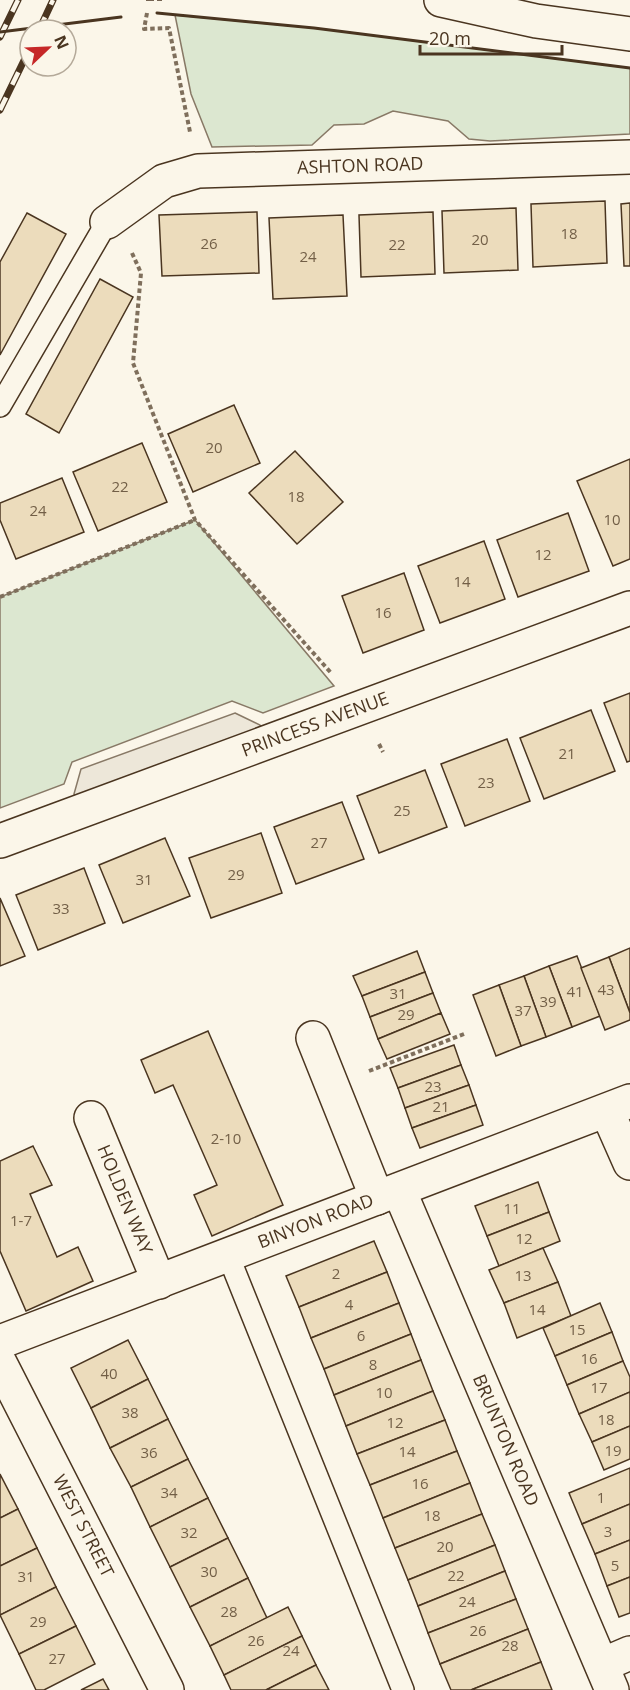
<svg xmlns="http://www.w3.org/2000/svg" width="630" height="1690" viewBox="0 0 630 1690" font-family="'Open Sans',sans-serif">
	<rect width="100%" height="100%" fill="#fbf6e9"/>
	<g fill="#dce7d0" stroke="#887966" stroke-width="1.5">
		<path d="M 175,15 L 314,28 L 630,68 L 630,134 L 490,141 L 469,139 L 448,121 L 393,111 L 364,124 L 334,125 L 312,145 L 212,147 L 191,94 Z"/>
		<path d="M 195,520 L 334,686 L 263,713 L 232,701 L 72,762 L 64,784 L 0,808 L 0,597 Z"/>
	</g>
	<path fill="#ede7d9" stroke="#887966" stroke-width="1.5" d="M 235,713 L 260,725 L 270,742 L 80,811 L 74,794 L 81,769 Z"/>
	<g fill="#ecdcbc" stroke="#4a3520" stroke-width="1.5">
		<path d="M 605,201 L 607,263 L 533,267 L 531,204 Z"/>
		<path d="M 630,203 L 630,266 L 624,266 L 621,204 Z"/>
		<path d="M 516,208 L 518,270 L 444,273 L 442,211 Z"/>
		<path d="M 257,212 L 259,273 L 162,276 L 159,215 Z"/>
		<path d="M 433,212 L 435,274 L 361,277 L 359,215 Z"/>
		<path d="M 27,213 L 66,234 L 0,355 L 0,262 Z"/>
		<path d="M 343,215 L 347,296 L 273,299 L 269,218 Z"/>
		<path d="M 100,279 L 133,297 L 59,433 L 26,414 Z"/>
		<path d="M 234,405 L 260,463 L 193,492 L 168,434 Z"/>
		<path d="M 142,443 L 167,502 L 98,531 L 73,472 Z"/>
		<path d="M 295,451 L 343,502 L 297,544 L 249,493 Z"/>
		<path d="M 630,459 L 630,559 L 613,566 L 577,481 Z"/>
		<path d="M 62,478 L 84,532 L 16,559 L 0,520 L 0,503 Z"/>
		<path d="M 568,513 L 589,571 L 518,597 L 497,540 Z"/>
		<path d="M 484,541 L 505,599 L 440,623 L 418,566 Z"/>
		<path d="M 404,573 L 424,630 L 363,653 L 342,596 Z"/>
		<path d="M 630,693 L 630,761 L 627,762 L 604,703 Z"/>
		<path d="M 591,710 L 615,771 L 544,799 L 520,738 Z"/>
		<path d="M 507,739 L 530,801 L 465,826 L 441,764 Z"/>
		<path d="M 425,770 L 447,827 L 379,853 L 357,796 Z"/>
		<path d="M 342,802 L 364,859 L 296,884 L 274,827 Z"/>
		<path d="M 261,833 L 282,893 L 211,918 L 189,858 Z"/>
		<path d="M 165,838 L 190,896 L 123,923 L 99,865 Z"/>
		<path d="M 84,868 L 105,923 L 38,950 L 16,895 Z"/>
		<path d="M 0,898 L 25,956 L 0,966 Z"/>
		<path d="M 630,948 L 630,1013 L 609,957 Z"/>
		<path d="M 417,951 L 425,972 L 362,996 L 353,976 Z"/>
		<path d="M 577,956 L 600,1016 L 572,1027 L 549,966 Z"/>
		<path d="M 609,957 L 630,1013 L 630,1020 L 605,1030 L 581,968 Z"/>
		<path d="M 549,966 L 572,1027 L 546,1037 L 524,976 Z"/>
		<path d="M 425,972 L 433,993 L 370,1017 L 362,996 Z"/>
		<path d="M 524,976 L 546,1037 L 521,1046 L 499,985 Z"/>
		<path d="M 499,985 L 521,1046 L 496,1056 L 473,995 Z"/>
		<path d="M 433,993 L 441,1013 L 378,1039 L 370,1017 Z"/>
		<path d="M 441,1013 L 450,1034 L 387,1059 L 378,1039 Z"/>
		<path d="M 208,1031 L 283,1205 L 212,1236 L 194,1195 L 217,1185 L 173,1085 L 155,1093 L 141,1060 Z"/>
		<path d="M 454,1045 L 461,1065 L 398,1088 L 390,1068 Z"/>
		<path d="M 461,1065 L 469,1085 L 405,1108 L 398,1088 Z"/>
		<path d="M 469,1085 L 476,1105 L 412,1128 L 405,1108 Z"/>
		<path d="M 476,1105 L 483,1125 L 420,1148 L 412,1128 Z"/>
		<path d="M 33,1146 L 52,1185 L 30,1194 L 57,1257 L 78,1247 L 93,1281 L 26,1311 L 0,1251 L 0,1161 Z"/>
		<path d="M 538,1182 L 549,1212 L 487,1236 L 475,1206 Z"/>
		<path d="M 549,1212 L 560,1241 L 499,1266 L 487,1236 Z"/>
		<path d="M 374,1241 L 387,1272 L 299,1307 L 286,1276 Z"/>
		<path d="M 543,1248 L 558,1282 L 504,1303 L 489,1270 Z"/>
		<path d="M 387,1272 L 399,1303 L 311,1338 L 299,1307 Z"/>
		<path d="M 558,1282 L 571,1316 L 517,1338 L 504,1303 Z"/>
		<path d="M 399,1303 L 411,1334 L 324,1369 L 311,1338 Z"/>
		<path d="M 600,1303 L 612,1332 L 555,1356 L 543,1328 Z"/>
		<path d="M 612,1332 L 623,1361 L 567,1385 L 555,1356 Z"/>
		<path d="M 411,1334 L 421,1360 L 334,1395 L 324,1369 Z"/>
		<path d="M 128,1340 L 148,1379 L 91,1408 L 71,1368 Z"/>
		<path d="M 421,1360 L 433,1391 L 346,1426 L 334,1395 Z"/>
		<path d="M 623,1361 L 630,1377 L 630,1392 L 579,1414 L 567,1385 Z"/>
		<path d="M 148,1379 L 168,1419 L 110,1448 L 91,1408 Z"/>
		<path d="M 433,1391 L 445,1420 L 357,1454 L 346,1426 Z"/>
		<path d="M 630,1392 L 630,1426 L 592,1442 L 579,1414 Z"/>
		<path d="M 168,1419 L 188,1459 L 131,1487 L 110,1448 Z"/>
		<path d="M 445,1420 L 457,1451 L 370,1485 L 357,1454 Z"/>
		<path d="M 630,1426 L 630,1459 L 604,1470 L 592,1442 Z"/>
		<path d="M 457,1451 L 470,1483 L 383,1518 L 370,1485 Z"/>
		<path d="M 188,1459 L 208,1498 L 150,1527 L 131,1487 Z"/>
		<path d="M 630,1468 L 630,1504 L 582,1524 L 569,1493 Z"/>
		<path d="M 0,1474 L 18,1509 L 0,1518 Z"/>
		<path d="M 470,1483 L 482,1514 L 395,1548 L 383,1518 Z"/>
		<path d="M 208,1498 L 228,1538 L 170,1567 L 150,1527 Z"/>
		<path d="M 630,1504 L 630,1540 L 595,1554 L 582,1524 Z"/>
		<path d="M 18,1509 L 37,1548 L 0,1566 L 0,1518 Z"/>
		<path d="M 482,1514 L 495,1545 L 408,1580 L 395,1548 Z"/>
		<path d="M 228,1538 L 248,1578 L 190,1607 L 170,1567 Z"/>
		<path d="M 630,1540 L 630,1577 L 607,1586 L 595,1554 Z"/>
		<path d="M 495,1545 L 505,1571 L 418,1606 L 408,1580 Z"/>
		<path d="M 37,1548 L 56,1587 L 0,1615 L 0,1566 Z"/>
		<path d="M 505,1571 L 516,1599 L 428,1633 L 418,1606 Z"/>
		<path d="M 630,1577 L 630,1613 L 619,1617 L 607,1586 Z"/>
		<path d="M 248,1578 L 267,1618 L 210,1646 L 190,1607 Z"/>
		<path d="M 56,1587 L 76,1626 L 19,1654 L 0,1615 Z"/>
		<path d="M 516,1599 L 528,1629 L 440,1664 L 428,1633 Z"/>
		<path d="M 288,1607 L 302,1636 L 224,1675 L 210,1646 Z"/>
		<path d="M 76,1626 L 95,1664 L 44,1690 L 36,1690 L 19,1654 Z"/>
		<path d="M 528,1629 L 541,1662 L 471,1690 L 451,1690 L 440,1664 Z"/>
		<path d="M 302,1636 L 316,1665 L 266,1690 L 231,1690 L 224,1675 Z"/>
		<path d="M 541,1662 L 552,1690 L 471,1690 Z"/>
		<path d="M 316,1665 L 329,1690 L 266,1690 Z"/>
		<path d="M 103,1679 L 109,1690 L 81,1690 Z"/>
	</g>
	<g fill="none" stroke-linecap="round" stroke-linejoin="round">
		<defs>
			<g id="lane">
				<path d="M 0,406 L 107,222"/>
				<path d="M 228,1255 L 403,1690"/>
			</g>
			<g id="street">
				<path id="s1" d="M 107,222 L 164,181 L 198,171 L 630,157"/>
				<path id="s2" d="M 0,841 L 630,608"/>
				<path d="M 313,1038 L 377,1198"/>
				<path d="M 607,1111 L 630,1163"/>
				<path id="s3" d="M 91,1118 L 159,1282"/>
				<path id="s4" d="M 399,1190 L 612,1690"/>
				<path id="s5" d="M 0,1342 L 630,1101"/>
				<path id="s6" d="M 0,1363 L 167,1690"/>
				<path d="M 602,1665 L 630,1653"/>
			</g>
			<path id="primary" d="M 441,0 L 536,21 L 630,34"/>
		</defs>
		<use href="#lane" stroke="#4a3520" stroke-width="24"/>
		<use href="#street" stroke="#4a3520" stroke-width="36"/>
		<use href="#primary" stroke="#4a3520" stroke-width="36"/>
		<g stroke="#7f6f5c" stroke-width="4" stroke-dasharray="4.5 3" stroke-linecap="butt">
			<path d="M 147,13 L 144,29 L 169,28 L 190,132"/>
			<path d="M 132,253 L 141,273 L 133,363 L 195,520 L 332,674"/>
			<path d="M 0,597 L 195,520"/>
			<path d="M 379,744 L 383,752"/>
			<path d="M 369,1071 L 464,1034"/>
		</g>
		<use href="#lane" stroke="#fbf6e9" stroke-width="21"/>
		<use href="#street" stroke="#fbf6e9" stroke-width="33"/>
		<use href="#primary" stroke="#fbf6e9" stroke-width="33"/>
		<defs>
			<g id="rail">
				<path d="M 39,30 L 53,0"/>
				<path d="M 0,37 L 18,0"/>
				<path d="M 0,110 L 30,48"/>
			</g>
		</defs>
		<use href="#rail" stroke="#4a3520" stroke-width="7"/>
		<use href="#rail" stroke="#fbf6e9" stroke-width="4.5" stroke-dasharray="14" stroke-linecap="butt"/>
		<path stroke="#4a3520" stroke-width="1.5" stroke-dasharray="8 3" stroke-linecap="butt" d="M 146,0 L 162,0"/>
		<g stroke="#4a3520" stroke-width="3">
			<path d="M 157,13 L 314,28 L 630,68"/>
			<path d="M 0,32 L 121,17"/>
		</g>
	</g>
	<g text-anchor="middle" stroke-width="4.5" stroke-linejoin="round" paint-order="stroke">
		<g font-size="15" fill="#725f47">
			<text x="569" y="239">18</text>
			<text x="480" y="245">20</text>
			<text x="209" y="249">26</text>
			<text x="397" y="250">22</text>
			<text x="308" y="262">24</text>
			<text x="214" y="453">20</text>
			<text x="120" y="492">22</text>
			<text x="296" y="502">18</text>
			<text x="38" y="516">24</text>
			<text x="612" y="525">10</text>
			<text x="543" y="560">12</text>
			<text x="462" y="587">14</text>
			<text x="383" y="618">16</text>
			<text x="567" y="759">21</text>
			<text x="486" y="788">23</text>
			<text x="402" y="816">25</text>
			<text x="319" y="848">27</text>
			<text x="236" y="880">29</text>
			<text x="144" y="885">31</text>
			<text x="61" y="914">33</text>
			<text x="606" y="995">43</text>
			<text x="575" y="997">41</text>
			<text x="398" y="999">31</text>
			<text x="548" y="1007">39</text>
			<text x="523" y="1016">37</text>
			<text x="406" y="1020">29</text>
			<text x="433" y="1092">23</text>
			<text x="441" y="1112">21</text>
			<text x="226" y="1144">2-10</text>
			<text x="512" y="1214">11</text>
			<text x="21" y="1226">1-7</text>
			<text x="524" y="1244">12</text>
			<text x="336" y="1279">2</text>
			<text x="523" y="1281">13</text>
			<text x="349" y="1310">4</text>
			<text x="537" y="1315">14</text>
			<text x="577" y="1335">15</text>
			<text x="361" y="1341">6</text>
			<text x="589" y="1364">16</text>
			<text x="373" y="1370">8</text>
			<text x="109" y="1379">40</text>
			<text x="599" y="1393">17</text>
			<text x="384" y="1398">10</text>
			<text x="130" y="1418">38</text>
			<text x="606" y="1425">18</text>
			<text x="395" y="1428">12</text>
			<text x="613" y="1456">19</text>
			<text x="407" y="1457">14</text>
			<text x="149" y="1458">36</text>
			<text x="420" y="1489">16</text>
			<text x="169" y="1498">34</text>
			<text x="601" y="1503">1</text>
			<text x="432" y="1521">18</text>
			<text x="608" y="1537">3</text>
			<text x="189" y="1538">32</text>
			<text x="445" y="1552">20</text>
			<text x="615" y="1571">5</text>
			<text x="209" y="1577">30</text>
			<text x="456" y="1581">22</text>
			<text x="26" y="1582">31</text>
			<text x="467" y="1607">24</text>
			<text x="229" y="1617">28</text>
			<text x="38" y="1627">29</text>
			<text x="478" y="1636">26</text>
			<text x="256" y="1646">26</text>
			<text x="510" y="1651">28</text>
			<text x="291" y="1656">24</text>
			<text x="57" y="1664">27</text>
		</g>
		<g font-size="18" fill="#4a3520" stroke="#fbf6e9">
			<text dy="6" stroke="none"><textPath href="#s1" startOffset="268">ASHTON ROAD</textPath></text>
			<text dy="6" stroke="none"><textPath href="#s2" startOffset="336">PRINCESS AVENUE</textPath></text>
			<text dy="6" stroke="none"><textPath href="#s3" startOffset="88">HOLDEN WAY</textPath></text>
			<text dy="6" stroke="none"><textPath href="#s5" startOffset="338">BINYON ROAD</textPath></text>
			<text dy="6" stroke="none"><textPath href="#s4" startOffset="272">BRUNTON ROAD</textPath></text>
			<text dy="6" stroke="none"><textPath href="#s6" startOffset="183">WEST STREET</textPath></text>
		</g>
	</g>
	<g transform="translate(48 48) rotate(67)"><circle r="28" fill="#fbf6e9" stroke="#b4a999" stroke-width="1.5"/>
	<path d="M0-4.5L10 22L0 15L-10 22Z" fill="#c62828"/>
	<text y="-9" font-size="16" font-weight="bold" text-anchor="middle" fill="#4a3520">N</text>
	</g>
	<path d="M420 45v9h142v-9" fill="none" stroke="#4a3520" stroke-width="3"/>
	<text x="429" y="45" font-size="18" fill="#4a3520" stroke="#fbf6e9" stroke-width="4.5" paint-order="stroke">20 m</text>
</svg>
